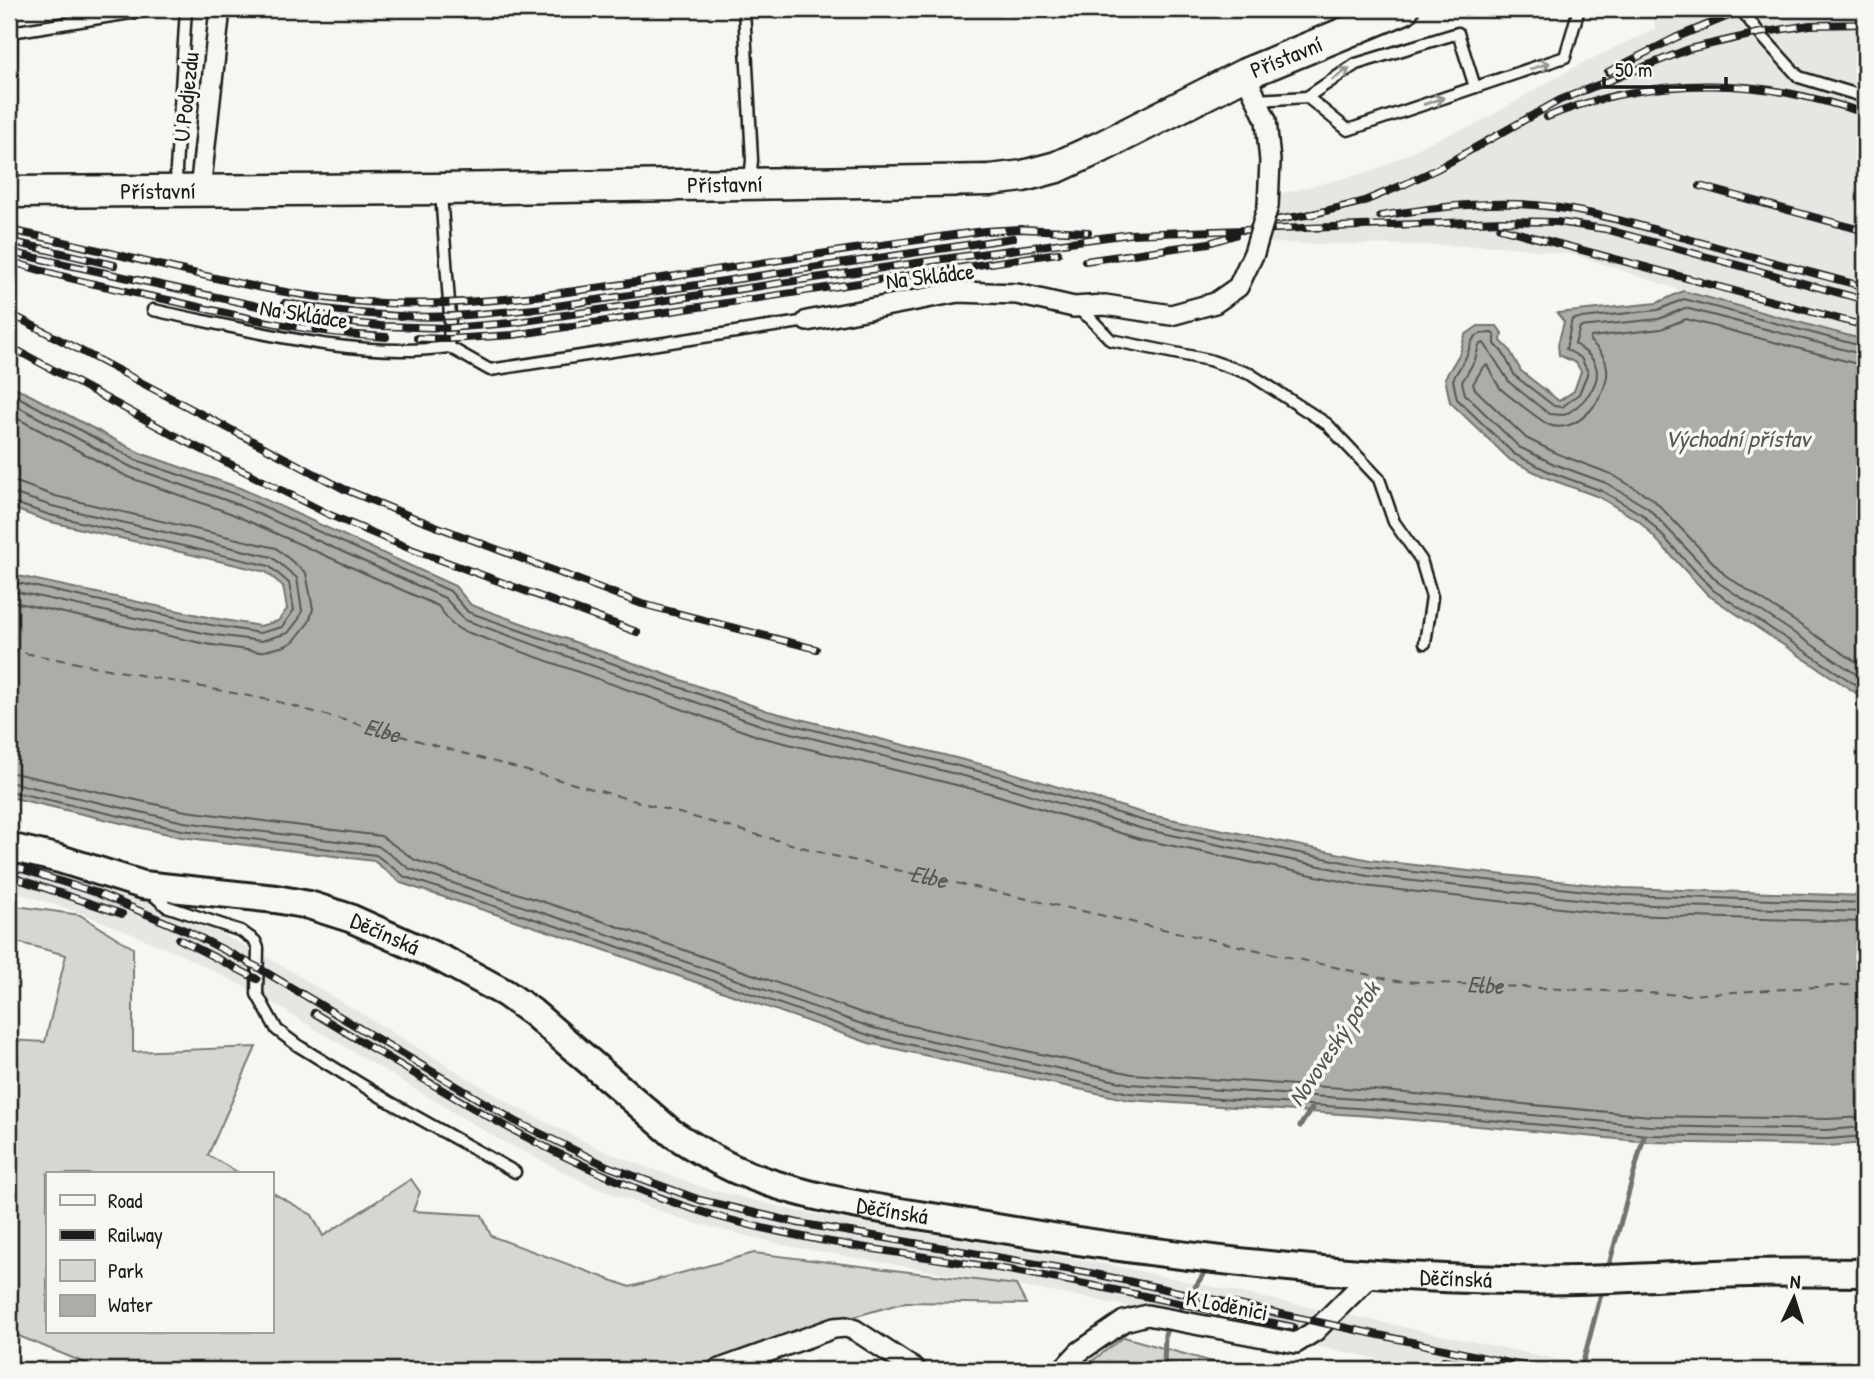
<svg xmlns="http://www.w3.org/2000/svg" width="1874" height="1379" viewBox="0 0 1874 1379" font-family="'Patrick Hand',sans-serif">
	<rect width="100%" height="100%" fill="#f6f6f2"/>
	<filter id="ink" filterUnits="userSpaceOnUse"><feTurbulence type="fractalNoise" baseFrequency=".0143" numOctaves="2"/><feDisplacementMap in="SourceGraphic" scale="14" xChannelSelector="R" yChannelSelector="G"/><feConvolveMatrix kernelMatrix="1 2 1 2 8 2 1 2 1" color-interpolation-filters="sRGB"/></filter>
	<g filter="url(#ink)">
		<g fill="#e6e6e2">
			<path d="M 1652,9 L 1865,9 L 1865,340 L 1683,291 L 1576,255 L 1502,246 L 1266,243 L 1276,195 L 1373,171 L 1441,137 L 1475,125 L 1578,65 L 1655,29 Z"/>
			<path d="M 9,853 L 97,880 L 196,921 L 267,957 L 516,1107 L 606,1152 L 701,1187 L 796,1211 L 1095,1262 L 1607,1370 L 1430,1370 L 1087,1298 L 788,1246 L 690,1222 L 592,1186 L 498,1139 L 249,989 L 180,954 L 84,914 L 9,890 Z"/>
		</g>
		<g fill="#d6d6d2" stroke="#797977" stroke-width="2">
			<path d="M 9,905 L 80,915 L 133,948 L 133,1052 L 256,1047 L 208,1155 L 241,1174 L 47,1174 L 47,1332 L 271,1332 L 271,1192 L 312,1215 L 323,1236 L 411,1179 L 420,1192 L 413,1211 L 482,1215 L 491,1236 L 630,1287 L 754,1253 L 1016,1285 L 1026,1304 L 906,1302 L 846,1319 L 710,1370 L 102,1370 L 9,1332 L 9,1040 L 45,1042 L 66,955 L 9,940 Z"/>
			<path d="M 1124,1337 L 1241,1370 L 1080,1370 Z"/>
		</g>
		<g fill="#acaca9" stroke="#727271" stroke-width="2">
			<path d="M 1683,291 L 1865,340 L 1865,699 L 1708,595 L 1639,521 L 1599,497 L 1547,478 L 1510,460 L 1450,402 L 1445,378 L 1460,353 L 1465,335 L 1478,326 L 1497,326 L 1502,333 L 1501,341 L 1509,349 L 1521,371 L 1559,401 L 1574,391 L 1581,371 L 1576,363 L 1559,355 L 1558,344 L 1564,322 L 1557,313 L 1657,303 Z"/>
			<path d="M 9,384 L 140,453 L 240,488 L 455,586 L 471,605 L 768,711 L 1000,769 L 1146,814 L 1370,860 L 1623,888 L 1865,896 L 1865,1143 L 1828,1146 L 1649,1142 L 1370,1116 L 1129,1100 L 869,1043 L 596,947 L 401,883 L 374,861 L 181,837 L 9,797 L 9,574 L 212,618 L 260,626 L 278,621 L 287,609 L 283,586 L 266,572 L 47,521 L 9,507 Z"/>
		</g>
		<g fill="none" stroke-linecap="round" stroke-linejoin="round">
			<g stroke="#565654" stroke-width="2">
				<path d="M 1865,347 L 1684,299 L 1658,310 L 1572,319 L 1566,349 L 1581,358 L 1588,372 L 1579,394 L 1562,407 L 1554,406 L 1515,376 L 1503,353 L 1495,344 L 1495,336 L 1492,333 C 1468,333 1474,342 1465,359 C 1461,366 1456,373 1453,380 L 1457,399 L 1514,454 L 1550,472 L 1602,491 L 1643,515 L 1713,590 L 1865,691"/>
				<path d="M 1865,355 L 1685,308 L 1659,319 L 1580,327 L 1575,344 C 1582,350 1591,354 1595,364 C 1604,384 1580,407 1564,415 L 1549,414 L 1510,383 L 1484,343 L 1479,345 L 1475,360 L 1462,382 L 1465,394 L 1519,447 L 1554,464 L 1606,483 L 1648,508 L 1719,583 L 1865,680"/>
				<path d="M 1865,366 L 1686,319 L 1661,329 L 1591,337 L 1590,341 C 1598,348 1606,357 1607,368 C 1610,395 1578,436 1549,425 C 1544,423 1505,393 1501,389 C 1495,382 1492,373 1487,365 L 1483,367 L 1473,384 L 1475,389 L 1526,438 L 1558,454 L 1611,474 L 1653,499 L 1725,575 L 1865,668"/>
				<path d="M 9,392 L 136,460 L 238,495 L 450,591 L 468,612 L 766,718 L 998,776 L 1144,821 L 1368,867 L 1623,895 L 1865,903"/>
				<path d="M 9,402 L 133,468 L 234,503 L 445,598 L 465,620 L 763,726 L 996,784 L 1143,829 L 1368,876 L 1622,904 L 1865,912"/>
				<path d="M 9,414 L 128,477 L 230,513 L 438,606 L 452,624 L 461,630 L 760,737 L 993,794 L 1140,839 L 1364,886 L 1622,915 L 1865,922"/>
				<path d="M 9,481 L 19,483 L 55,496 L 276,548 L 306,573 L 313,609 L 309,622 L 294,641 L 285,646 L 260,652 L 206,644 L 9,601"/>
				<path d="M 9,492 L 52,506 L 272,557 L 297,578 L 302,611 L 299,619 L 288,633 L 261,641 L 208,634 L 9,590"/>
				<path d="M 9,501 L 50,515 L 269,566 L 289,583 L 294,610 L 282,627 L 260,633 L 211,625 L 9,581"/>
				<path d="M 9,772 L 186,811 L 381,836 L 415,860 L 605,922 L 876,1018 L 1132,1074 L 1373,1090 L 1651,1116 L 1827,1119 L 1865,1117"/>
				<path d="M 9,782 L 184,822 L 378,846 L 410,869 L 601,932 L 873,1028 L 1130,1084 L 1372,1100 L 1650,1126 L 1827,1130 L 1865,1127"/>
				<path d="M 9,791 L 182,830 L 376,855 L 405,877 L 599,940 L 871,1036 L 1129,1093 L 1371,1109 L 1649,1135 L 1827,1139 L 1865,1136"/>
			</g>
			<g stroke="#727271" stroke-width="5">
				<path d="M 1300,1126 L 1312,1108"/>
				<path d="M 1609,1265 L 1644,1136"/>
				<path d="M 1180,1310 L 1203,1275"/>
				<path d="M 1160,1370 L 1164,1368 L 1165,1334 L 1169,1327"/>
				<path d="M 1581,1370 L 1601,1294"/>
			</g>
			<path stroke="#565654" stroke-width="2" stroke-dasharray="9 7" stroke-linecap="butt" id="s1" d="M 9,650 L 275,701 L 834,856 L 1397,981 L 1687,995 L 1865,984"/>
			<defs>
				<g id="lane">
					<path d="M 744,9 L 752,160 L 750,181"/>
					<path d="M 1741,9 L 1759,33 L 1799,77 L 1865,97"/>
					<path d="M 1307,97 L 1348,130 L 1565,57 L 1579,9"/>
					<path d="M 1257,100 L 1307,97 L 1356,64 L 1458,33 L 1475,87"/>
					<path d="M 9,162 L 11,32 L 156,9"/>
					<path d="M 177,186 L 176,169 L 186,9"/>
					<path d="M 1077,309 L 1090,318 L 1111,340 L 1209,360 L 1250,374 L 1327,424 L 1379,479 L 1394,522 L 1421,560 L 1432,597 L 1425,643"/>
					<path d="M 153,310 C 245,329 355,360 449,347 L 450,316 L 441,193"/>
					<path d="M 449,347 L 490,370 L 807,321"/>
					<path d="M 151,893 L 166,906 L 241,931 L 255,941 L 258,948 L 257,994 L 277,1030 L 297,1045 L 388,1101 L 515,1172"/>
				</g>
				<g id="street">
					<path d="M 1245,74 L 1266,120 L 1270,161 L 1268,206"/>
					<path d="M 200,191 L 220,9"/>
					<path d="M 807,321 L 958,292 L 1017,294 L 1074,307 L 1105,305 L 1171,315 L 1215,303 L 1238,287 L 1254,253"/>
					<path d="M 717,1370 L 834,1328 L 846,1327 L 855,1330 L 916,1370"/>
					<path d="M 1062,1370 L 1079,1352 L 1124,1321 L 1147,1315 L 1296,1343 L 1315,1331 L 1373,1273"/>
				</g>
				<g id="secondary">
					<path id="s2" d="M 9,847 L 60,859 L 143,885 L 276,899 L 309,905 L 350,918 L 444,960 L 505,993 L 532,1012 L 672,1133 C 695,1148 717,1162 741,1172 C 816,1203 900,1211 979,1225 C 1153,1255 1329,1276 1506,1280 C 1569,1282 1632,1278 1695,1275 C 1751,1272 1808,1272 1865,1273"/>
				</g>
				<g id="primary">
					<path id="s3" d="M 9,192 L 441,189 L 990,180 L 1023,176 L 1057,167 L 1101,147 L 1245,74 L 1403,9"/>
				</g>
			</defs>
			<use href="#lane" stroke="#1c1c1c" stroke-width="15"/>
			<use href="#street" stroke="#1c1c1c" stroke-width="24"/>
			<use href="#secondary" stroke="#1c1c1c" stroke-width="32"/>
			<use href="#primary" stroke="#1c1c1c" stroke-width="35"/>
			<use href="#lane" stroke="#f6f6f2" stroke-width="10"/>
			<use href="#street" stroke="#f6f6f2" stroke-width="19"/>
			<use href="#secondary" stroke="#f6f6f2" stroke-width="26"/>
			<use href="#primary" stroke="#f6f6f2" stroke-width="30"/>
			<defs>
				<g id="rail">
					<path d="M 1608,72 L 1677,37 L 1746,9"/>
					<path d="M 1547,117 C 1621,86 1709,78 1788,93 C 1814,98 1840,105 1865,113"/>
					<path d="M 1700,186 L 1865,231"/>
					<path d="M 1309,215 L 1362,202 L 1403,185 L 1437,169 L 1560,100 L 1689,49 L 1759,33 L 1810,25 L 1865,24"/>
					<path d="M 1380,216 C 1426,209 1471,202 1518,204 C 1575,206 1630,223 1685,238 C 1745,255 1805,271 1865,287"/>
					<path d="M 1276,220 L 1318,213"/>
					<path d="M 1500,228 L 1865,326"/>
					<path d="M 9,230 C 132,254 256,297 382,303 C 482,307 578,291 676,276 C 779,260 882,244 985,231 L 1021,229 L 1088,232"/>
					<path d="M 9,241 L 114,265"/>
					<path d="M 9,252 L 322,320 L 381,326 L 448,328 L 511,323 L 943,259 L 1130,234 L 1503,221 L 1557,222 L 1605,229 L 1865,300"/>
					<path d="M 1085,261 L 1209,243 L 1235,235"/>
					<path d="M 16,263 C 67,279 120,290 173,301 C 245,318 311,333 386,337"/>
					<path d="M 285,303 C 339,312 396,319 452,316 C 482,314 513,311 543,308 L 1013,238"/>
					<path d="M 9,313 L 344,489 L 417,519 L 642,604 L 816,649"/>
					<path d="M 417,338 L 449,339 L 513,335 L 1058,253"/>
					<path d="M 9,346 L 185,441 L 330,515 L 411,549 L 637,632"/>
					<path d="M 9,865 L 97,893 L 189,932 L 257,967 L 515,1121 L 607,1166 L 700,1200 L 798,1223 L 1095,1274 L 1542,1370"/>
					<path d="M 9,876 L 122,914"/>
					<path d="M 179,939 L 257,979"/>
					<path d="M 314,1013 C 437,1087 555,1164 693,1209 C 795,1242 903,1252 1009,1270 C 1104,1286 1198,1308 1293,1327"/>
					<path d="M 1444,1360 L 1492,1370"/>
				</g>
			</defs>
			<use href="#rail" stroke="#1c1c1c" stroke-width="8"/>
			<use href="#rail" stroke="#f6f6f2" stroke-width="5" stroke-dasharray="16" stroke-linecap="butt"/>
			<defs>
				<path id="street-bridge" d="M 1254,253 L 1268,206"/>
			</defs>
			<use href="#street-bridge" stroke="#1c1c1c" stroke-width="24" stroke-linecap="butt"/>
			<use href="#street-bridge" stroke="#f6f6f2" stroke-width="19"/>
		</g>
		<defs><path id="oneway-shaft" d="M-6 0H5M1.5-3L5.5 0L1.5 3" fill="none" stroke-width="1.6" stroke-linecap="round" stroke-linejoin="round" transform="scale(1.75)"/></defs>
		<g stroke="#949492">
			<use href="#oneway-shaft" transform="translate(1540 66) rotate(-18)"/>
			<use href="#oneway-shaft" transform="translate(1341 74) rotate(-34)"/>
			<use href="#oneway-shaft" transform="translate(1434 101) rotate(-19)"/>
		</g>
	</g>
	<g text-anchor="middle" stroke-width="7" stroke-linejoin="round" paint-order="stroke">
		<g font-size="23" fill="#1c1c1c" stroke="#f6f6f2">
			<text dy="8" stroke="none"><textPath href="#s3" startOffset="1304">Přístavní</textPath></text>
			<text transform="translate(186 97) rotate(-84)" y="8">U Podjezdu</text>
			<text dy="8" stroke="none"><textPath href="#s3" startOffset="716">Přístavní</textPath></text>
			<text dy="8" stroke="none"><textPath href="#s3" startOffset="149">Přístavní</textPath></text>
			<text transform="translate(930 276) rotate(-7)" y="8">Na Skládce</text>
			<text transform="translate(304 314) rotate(9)" y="8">Na Skládce</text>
			<text dy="8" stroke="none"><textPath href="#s2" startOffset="388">Děčínská</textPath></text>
			<text dy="8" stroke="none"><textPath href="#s2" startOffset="976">Děčínská</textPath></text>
			<text dy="8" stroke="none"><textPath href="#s2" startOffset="1544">Děčínská</textPath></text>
			<text transform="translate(1227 1305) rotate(11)" y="8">K Loděnici</text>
		</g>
		<g font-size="24" font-style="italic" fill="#565654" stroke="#f6f6f2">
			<text x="1737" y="447">Východní přístav</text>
			<text dy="8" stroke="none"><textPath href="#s1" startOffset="382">Elbe</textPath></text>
			<text dy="8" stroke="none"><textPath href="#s1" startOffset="948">Elbe</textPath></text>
			<text dy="8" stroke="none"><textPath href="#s1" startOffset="1516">Elbe</textPath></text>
			<text transform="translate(1334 1044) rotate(-56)" y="8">Novoveský potok</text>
		</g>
	</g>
	<rect width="1874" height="1379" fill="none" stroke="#f6f6f2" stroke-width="35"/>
	<rect x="18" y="18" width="1839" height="1344" fill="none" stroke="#1c1c1c" stroke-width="2.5" filter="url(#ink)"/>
	<rect x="46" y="1172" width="228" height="161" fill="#f6f6f2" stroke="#9f9f9c" stroke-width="2"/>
	<rect x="60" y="1195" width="35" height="10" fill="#f6f6f2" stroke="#9f9f9c" stroke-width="2"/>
	<text x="108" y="1208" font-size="21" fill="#1c1c1c">Road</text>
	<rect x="60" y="1230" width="35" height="10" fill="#1c1c1c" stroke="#9f9f9c" stroke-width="2"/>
	<text x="108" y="1242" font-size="21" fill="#1c1c1c">Railway</text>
	<rect x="60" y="1260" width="35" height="21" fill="#d6d6d2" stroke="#9f9f9c" stroke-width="2"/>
	<text x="108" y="1278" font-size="21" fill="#1c1c1c">Park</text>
	<rect x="60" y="1295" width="35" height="21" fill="#acaca9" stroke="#9f9f9c" stroke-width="2"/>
	<text x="108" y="1312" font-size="21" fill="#1c1c1c">Water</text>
	<g transform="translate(1794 1298) rotate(4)" stroke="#f6f6f2" stroke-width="5" paint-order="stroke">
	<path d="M0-5L12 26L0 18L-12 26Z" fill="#1c1c1c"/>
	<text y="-10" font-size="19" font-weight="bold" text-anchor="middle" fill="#1c1c1c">N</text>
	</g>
	<path d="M1604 77v10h122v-10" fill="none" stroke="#1c1c1c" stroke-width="3.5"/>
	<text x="1615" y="77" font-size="21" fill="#1c1c1c" stroke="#f6f6f2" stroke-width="5" paint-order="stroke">50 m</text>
</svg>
